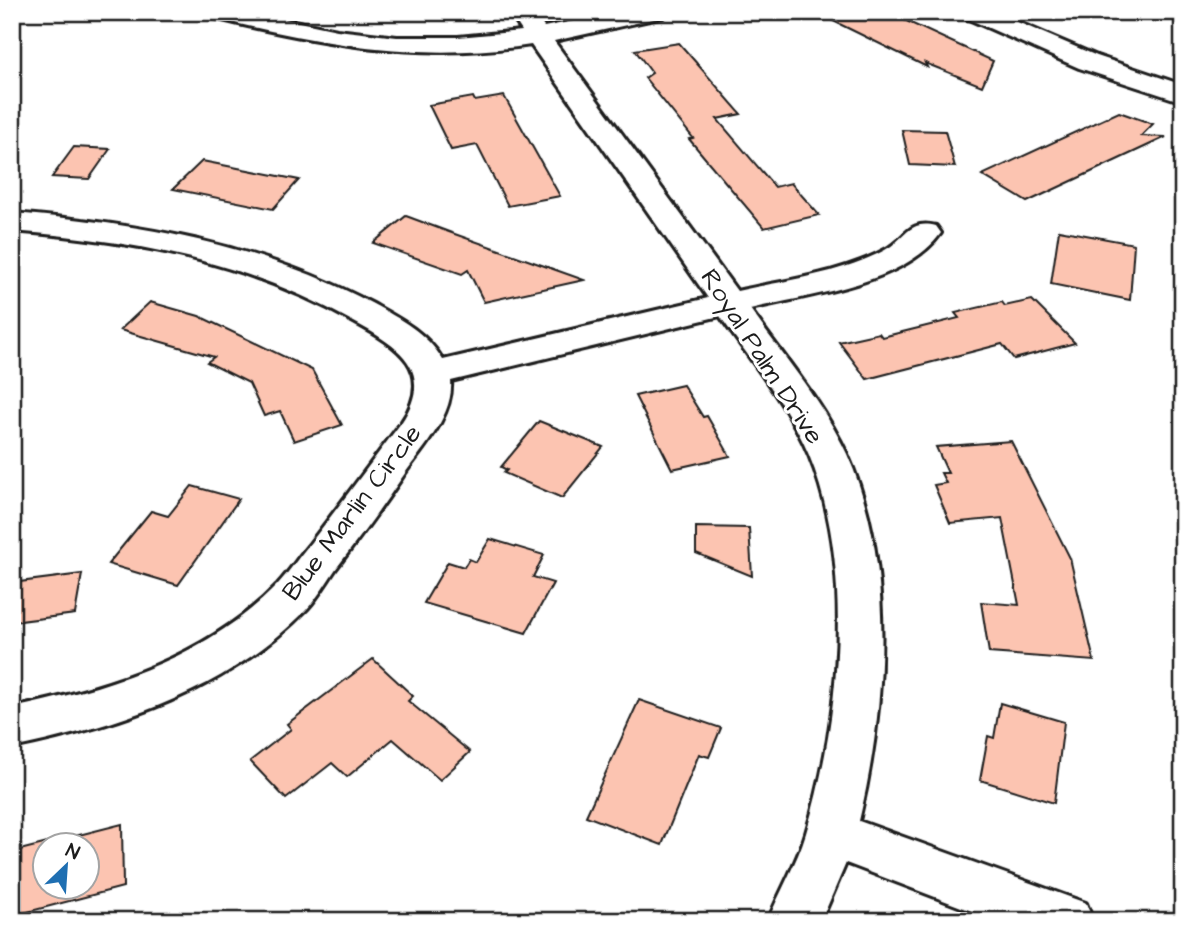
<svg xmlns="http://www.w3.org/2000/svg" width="1195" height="933" viewBox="0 0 1195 933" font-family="'Architects Daughter',sans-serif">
	<rect width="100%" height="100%" fill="#fff"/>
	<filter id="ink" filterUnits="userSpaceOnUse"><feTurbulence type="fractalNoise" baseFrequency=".0143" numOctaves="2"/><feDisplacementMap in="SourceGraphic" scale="14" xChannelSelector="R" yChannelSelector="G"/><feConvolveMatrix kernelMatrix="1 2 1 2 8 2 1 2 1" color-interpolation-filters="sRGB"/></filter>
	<g filter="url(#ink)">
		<g fill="#fcc4b1" stroke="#1c1c1c" stroke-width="2" fill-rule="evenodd">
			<path d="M 815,12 L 887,12 L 993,61 L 982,86 L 925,63 L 927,67 Z"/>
			<path d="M 679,43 L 741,114 L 717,119 L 775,187 L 791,183 L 819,215 L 764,228 L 689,139 L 693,138 L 645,78 L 652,73 L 635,50 Z"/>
			<path d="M 504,96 L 560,196 L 508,206 L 477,145 L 451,150 L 429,105 L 473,97 L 475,101 Z"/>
			<path d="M 1119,112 L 1153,124 L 1141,136 L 1166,137 L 1027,202 L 982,175 Z"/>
			<path d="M 902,130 L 945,131 L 955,167 L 910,165 Z"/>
			<path d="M 74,147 L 110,149 L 89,179 L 52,177 Z"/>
			<path d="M 202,161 L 243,169 L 299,180 L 273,209 L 173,189 Z"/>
			<path d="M 406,216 L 449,232 L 584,280 L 484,302 L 468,270 L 462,274 L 373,243 Z"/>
			<path d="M 1059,230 L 1134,244 L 1130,300 L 1051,284 Z"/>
			<path d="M 1032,300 L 1075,343 L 1014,359 L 1002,344 L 867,379 L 839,342 L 879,333 L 882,337 L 959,318 L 955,313 L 1002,302 L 1005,306 Z"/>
			<path d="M 150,302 L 199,316 L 312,370 L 342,425 L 294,441 L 280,411 L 264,416 L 249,383 L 207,362 L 214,357 L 120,330 Z"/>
			<path d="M 683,385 L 703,417 L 707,416 L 730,456 L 672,469 L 635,396 Z"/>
			<path d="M 539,421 L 603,447 L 562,498 L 504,473 L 507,470 L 501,467 Z"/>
			<path d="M 1011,441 L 1070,558 L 1094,661 L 989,653 L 981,602 L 1019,605 L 1002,518 L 950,523 L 934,485 L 946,483 L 941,473 L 948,473 L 936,447 Z"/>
			<path d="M 192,486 L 239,499 L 178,585 L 108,564 L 151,511 L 168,516 Z"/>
			<path d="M 696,527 L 749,528 L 752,576 L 696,553 Z"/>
			<path d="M 490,539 L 544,555 L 533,577 L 553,583 L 526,633 L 424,603 L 448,562 L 464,567 L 469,559 L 476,562 Z"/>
			<path d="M 82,574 L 75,614 L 12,622 L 12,583 Z"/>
			<path d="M 373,659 L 413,696 L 408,701 L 470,752 L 440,780 L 393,739 L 347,777 L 332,763 L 286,799 L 250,761 L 291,729 L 287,724 Z"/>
			<path d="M 639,700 L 721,728 L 709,757 L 699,754 L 662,845 L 586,816 Z"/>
			<path d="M 1000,703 L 1064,722 L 1054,803 L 980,780 L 988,736 L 994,738 Z"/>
			<path d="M 122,824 L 123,887 L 12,916 L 12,852 ZM 46,845 L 88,845 L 88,887 L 46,887 Z"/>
		</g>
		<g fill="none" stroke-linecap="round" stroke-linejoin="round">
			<defs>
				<g id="street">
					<path d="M 207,12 L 251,12 L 337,30 L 397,37 L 458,37 L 522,31 L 509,12 L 533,12 L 544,27 L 618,12 L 666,12 L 663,17 L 554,41 L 737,291 C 786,280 841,274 885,250 C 906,239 908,219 936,226 L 941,233 C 905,284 808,295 750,309 C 783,356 823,402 847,454 C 896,562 886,708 859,821 L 1086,903 L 1093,921 L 998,921 L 846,863 L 821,921 L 768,921 C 780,891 797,863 806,833 C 840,720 855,566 809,455 C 788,405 751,361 720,316 L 451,381 C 454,417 419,452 401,479 C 380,510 358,540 335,570 C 326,583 318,597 307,609 C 229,690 119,726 12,748 L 12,708 C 109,688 208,657 278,584 C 289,572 298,558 308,546 C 340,505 370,464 401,423 C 437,370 398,346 354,322 C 245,261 136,241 12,231 L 12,213 C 137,223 261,244 373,304 C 400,319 426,332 443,360 L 708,298 L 531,45 C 419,62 319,44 210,17 Z"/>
					<path d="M 961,12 L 994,12 L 1097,56 L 1183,85 L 1183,102 L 1079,68 L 964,17 Z"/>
				</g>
			</defs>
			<use href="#street" stroke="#1c1c1c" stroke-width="6"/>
			<use href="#street" fill="#fff" fill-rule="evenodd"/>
		</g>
	</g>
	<g text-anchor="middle" stroke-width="6" stroke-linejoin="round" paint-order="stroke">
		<g font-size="26" fill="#1c1c1c" stroke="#fff">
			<text transform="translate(763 356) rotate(57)" y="9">Royal Palm Drive</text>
			<text transform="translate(351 512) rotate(-53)" y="9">Blue Marlin Circle</text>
		</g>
	</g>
	<rect width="1195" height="933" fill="none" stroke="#fff" stroke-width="42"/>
	<rect x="21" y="21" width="1153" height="891" fill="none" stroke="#1c1c1c" stroke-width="2.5" filter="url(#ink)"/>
	<g transform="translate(66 866) rotate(25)"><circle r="33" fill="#ffffff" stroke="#a4a4a4" stroke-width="2"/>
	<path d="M0-5L12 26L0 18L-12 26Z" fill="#1f6fb2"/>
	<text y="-10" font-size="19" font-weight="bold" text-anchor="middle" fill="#1c1c1c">N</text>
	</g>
</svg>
